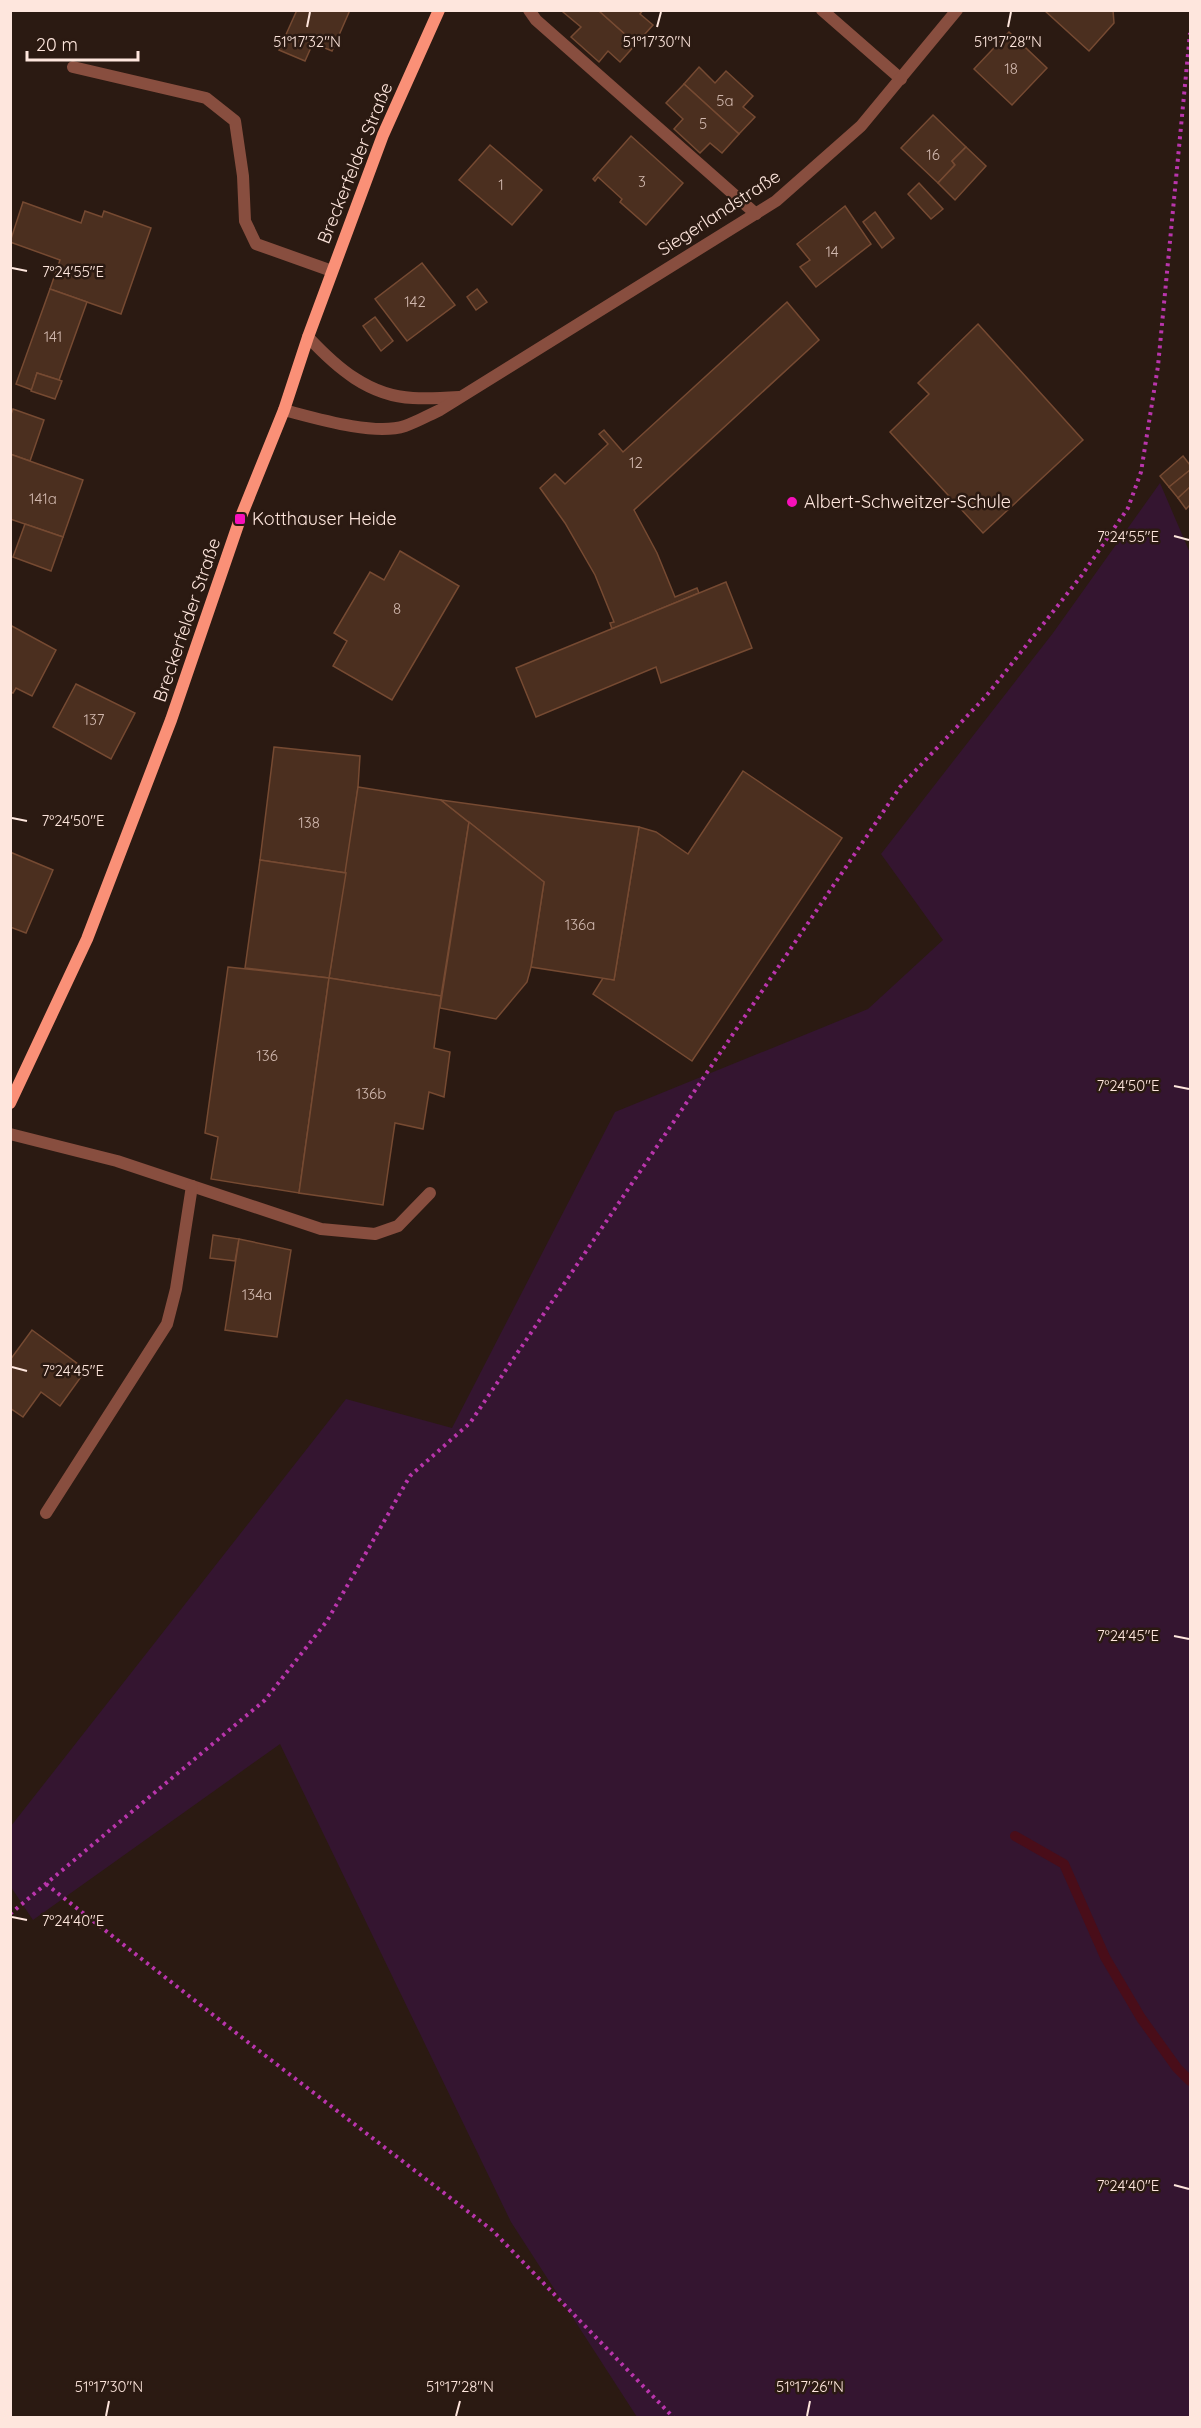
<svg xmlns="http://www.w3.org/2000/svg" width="1201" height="2428" viewBox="0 0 1201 2428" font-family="Quicksand,sans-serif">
	<rect width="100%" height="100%" fill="#2b1a12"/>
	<path fill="#341530" d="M 1160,483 L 1190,553 L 1190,2417 L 637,2417 L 511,2222 L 280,1744 L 33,1920 L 11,1887 L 11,1826 L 346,1399 L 452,1428 L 615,1112 L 868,1009 L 943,940 L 881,854 L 1053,633 Z"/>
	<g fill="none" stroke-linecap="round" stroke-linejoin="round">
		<path stroke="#490d19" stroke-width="10" d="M 1015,1836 L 1064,1864 L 1105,1957 L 1141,2018 L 1177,2068 L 1190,2081"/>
	</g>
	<g fill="#4b2f1f" stroke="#764a32" stroke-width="1.5">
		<path d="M 297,10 L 350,10 L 332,51 L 313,43 L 305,61 L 279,50 Z"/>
		<path d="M 565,10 L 598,10 L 636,44 L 620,62 L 608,51 L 599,62 L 571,37 L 581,27 L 563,12 Z"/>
		<path d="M 598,10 L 643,10 L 640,14 L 653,25 L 636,44 Z"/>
		<path d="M 1044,10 L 1113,10 L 1114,23 L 1089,51 Z"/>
		<path d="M 1009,32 L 1047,68 L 1012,105 L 974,69 Z"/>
		<path d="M 699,67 L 715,83 L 726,71 L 753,96 L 743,107 L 755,117 L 739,134 L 684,84 Z"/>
		<path d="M 684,84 L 739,134 L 722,153 L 710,143 L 700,153 L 674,129 L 683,119 L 666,103 Z"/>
		<path d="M 933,115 L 966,147 L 952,161 L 955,165 L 938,183 L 901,148 Z"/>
		<path d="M 631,136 L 683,183 L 646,225 L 620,202 L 622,199 L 598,177 L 595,181 L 593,179 Z"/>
		<path d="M 490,145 L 542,190 L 512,225 L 459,180 Z"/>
		<path d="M 966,147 L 986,166 L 955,200 L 938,183 L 955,165 L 952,161 Z"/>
		<path d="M 919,183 L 943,209 L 931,219 L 908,194 Z"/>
		<path d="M 23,202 L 81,223 L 85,211 L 102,217 L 104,211 L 151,228 L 121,314 L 50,289 L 60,260 L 10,242 Z"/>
		<path d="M 845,206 L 871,244 L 816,287 L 800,267 L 810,260 L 797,244 Z"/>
		<path d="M 875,212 L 894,238 L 882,248 L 863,222 Z"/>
		<path d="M 422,263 L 455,305 L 407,341 L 375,299 Z"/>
		<path d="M 50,289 L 87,302 L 59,380 L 37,373 L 32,390 L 16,384 Z"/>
		<path d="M 477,289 L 487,302 L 476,310 L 467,297 Z"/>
		<path d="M 787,302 L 819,340 L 634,510 L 657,553 L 675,597 L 697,588 L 699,593 L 612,629 L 610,623 L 614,622 L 595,575 L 565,523 L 540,488 L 555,474 L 565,484 L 608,444 L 599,434 L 604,430 L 623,452 Z"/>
		<path d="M 375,317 L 393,341 L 381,351 L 363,326 Z"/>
		<path d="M 978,324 L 1083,440 L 983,533 L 890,432 L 929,394 L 918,383 Z"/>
		<path d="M 37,373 L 62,381 L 55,399 L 31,391 Z"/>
		<path d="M 13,409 L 44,420 L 30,461 L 10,454 L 10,417 Z"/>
		<path d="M 10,454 L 83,480 L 63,537 L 10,519 Z"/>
		<path d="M 1183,456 L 1190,465 L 1190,470 L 1169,487 L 1160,476 Z"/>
		<path d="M 1190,470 L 1190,487 L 1178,498 L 1169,487 Z"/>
		<path d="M 1190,487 L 1190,505 L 1186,509 L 1178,498 Z"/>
		<path d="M 25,524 L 63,537 L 51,571 L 13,557 Z"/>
		<path d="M 400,551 L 459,586 L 392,700 L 333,666 L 347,641 L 334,633 L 370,572 L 384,580 Z"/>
		<path d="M 726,582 L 752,648 L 661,683 L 656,667 L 536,717 L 516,668 Z"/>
		<path d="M 10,625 L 56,650 L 32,696 L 16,688 L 13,693 L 10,692 Z"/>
		<path d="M 76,684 L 135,713 L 111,759 L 53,727 Z"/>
		<path d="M 274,747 L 360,756 L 358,787 L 346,873 L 260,860 Z"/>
		<path d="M 743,771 L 842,838 L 692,1061 L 593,994 L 603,978 L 614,980 L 639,827 L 656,832 L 688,854 Z"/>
		<path d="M 358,787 L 441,800 L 469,822 L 441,996 L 329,978 Z"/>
		<path d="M 441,800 L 639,827 L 614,980 L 531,967 L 544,882 Z"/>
		<path d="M 469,822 L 544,882 L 531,967 L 527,982 L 496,1019 L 440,1008 Z"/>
		<path d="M 10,852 L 53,870 L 26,933 L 10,927 Z"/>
		<path d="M 260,860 L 346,873 L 329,978 L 245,968 Z"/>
		<path d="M 228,967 L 329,978 L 299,1193 L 211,1179 L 218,1137 L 205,1133 Z"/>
		<path d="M 329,978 L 441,996 L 434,1048 L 450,1052 L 444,1097 L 429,1092 L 423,1129 L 395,1123 L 383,1205 L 299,1193 Z"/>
		<path d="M 213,1235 L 239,1239 L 235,1261 L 210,1258 Z"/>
		<path d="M 239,1239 L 291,1250 L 277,1337 L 225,1330 Z"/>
		<path d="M 32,1330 L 86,1370 L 60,1406 L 41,1392 L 23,1417 L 10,1408 L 10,1360 Z"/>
	</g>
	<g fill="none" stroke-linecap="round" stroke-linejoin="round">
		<g stroke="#b935ac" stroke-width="4" stroke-dasharray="3 4.5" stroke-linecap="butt">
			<path d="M 46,1884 L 258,2050 L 492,2230 L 674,2418"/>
			<path d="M 10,1914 L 265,1700 L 327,1621 L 410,1476 L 470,1423 L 900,787 L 987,695 L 1082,575 L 1128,508 L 1141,472 L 1158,366 L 1190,33"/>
		</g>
		<g stroke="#884e3f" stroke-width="12">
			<path d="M 529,10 L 536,20 L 756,214"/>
			<path d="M 822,10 L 901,79"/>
			<path d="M 73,67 L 206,98 L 235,121 L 243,176 L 245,221 L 256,244 L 332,271"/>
			<path d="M 10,1134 L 117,1161 L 321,1229 L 375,1234 L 398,1226 L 430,1193"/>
			<path d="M 46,1513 L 167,1324 L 176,1289 L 192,1186"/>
		</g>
		<g stroke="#884e3f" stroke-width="12">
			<path d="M 308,337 C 337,368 369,396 413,398 C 428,399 444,398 459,397"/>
			<path d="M 284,410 C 315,418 374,436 405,426 C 417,422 429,415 440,410 L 776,201 L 861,126 L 957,10"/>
		</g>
		<path stroke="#fa9077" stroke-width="12" d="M 10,1103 L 87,939 L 171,720 L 240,519 L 284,410 L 308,337 L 383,135 L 439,10"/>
	</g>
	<path fill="none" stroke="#fee6dd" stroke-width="2" d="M 307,27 L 310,12M 657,27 L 661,12M 1008,27 L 1011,12M 12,268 L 27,271M 1174,536 L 1189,540M 12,818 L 27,821M 1174,1086 L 1189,1089M 12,1367 L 27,1371M 1174,1636 L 1189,1639M 12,1917 L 27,1920M 1174,2185 L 1189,2189M 106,2416 L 109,2401M 456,2416 L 460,2401M 807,2416 L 810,2401"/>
	<g fill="#f710ba" stroke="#2b1a12" stroke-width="2">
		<circle cx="792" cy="502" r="6"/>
		<rect x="234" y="513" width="12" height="12" rx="3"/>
	</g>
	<g text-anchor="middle" stroke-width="5" stroke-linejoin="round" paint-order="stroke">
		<g font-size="15" fill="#d1b8ae">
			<text x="1011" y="74">18</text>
			<text x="725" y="106">5a</text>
			<text x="703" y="129">5</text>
			<text x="933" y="160">16</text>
			<text x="642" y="187">3</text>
			<text x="501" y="190">1</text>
			<text x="832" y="257">14</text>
			<text x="415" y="307">142</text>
			<text x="53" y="342">141</text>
			<text x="636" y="468">12</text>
			<text x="43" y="504">141a</text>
			<text x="397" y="614">8</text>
			<text x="94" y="725">137</text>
			<text x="309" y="828">138</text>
			<text x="580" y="930">136a</text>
			<text x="267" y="1061">136</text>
			<text x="371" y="1099">136b</text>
			<text x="257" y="1300">134a</text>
		</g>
		<g font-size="18" fill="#fee6dd" stroke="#2b1a12">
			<text transform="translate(355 163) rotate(-68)" y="6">Breckerfelder Straße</text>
			<text transform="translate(719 213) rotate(-33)" y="6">Siegerlandstraße</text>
			<text transform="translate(187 620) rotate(-71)" y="6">Breckerfelder Straße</text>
		</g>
		<g font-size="18" fill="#fee6dd" stroke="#2b1a12" text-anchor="start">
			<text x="804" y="508">Albert-Schweitzer-Schule</text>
			<text x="252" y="525">Kotthauser Heide</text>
		</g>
	</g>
	<g font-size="15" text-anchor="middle" fill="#fee6dd" stroke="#2b1a12" stroke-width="5" stroke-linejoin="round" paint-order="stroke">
		<text x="657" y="47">51°17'30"N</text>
		<text x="1008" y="47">51°17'28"N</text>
		<text x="307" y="47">51°17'32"N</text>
		<text x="73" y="277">7°24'55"E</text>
		<text x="1128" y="542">7°24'55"E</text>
		<text x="73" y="826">7°24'50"E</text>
		<text x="1128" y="1091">7°24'50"E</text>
		<text x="73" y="1376">7°24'45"E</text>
		<text x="1128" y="1641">7°24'45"E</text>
		<text x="73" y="1926">7°24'40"E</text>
		<text x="1128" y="2191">7°24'40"E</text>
		<text x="109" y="2392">51°17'30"N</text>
		<text x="460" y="2392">51°17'28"N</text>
		<text x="810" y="2392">51°17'26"N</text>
	</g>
	<rect width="1201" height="2428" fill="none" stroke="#fee6dd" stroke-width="24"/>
	<path d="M27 51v9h111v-9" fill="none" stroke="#fee6dd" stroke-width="3"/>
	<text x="36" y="51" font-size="18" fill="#fee6dd" stroke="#2b1a12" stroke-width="4.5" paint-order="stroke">20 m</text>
</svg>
